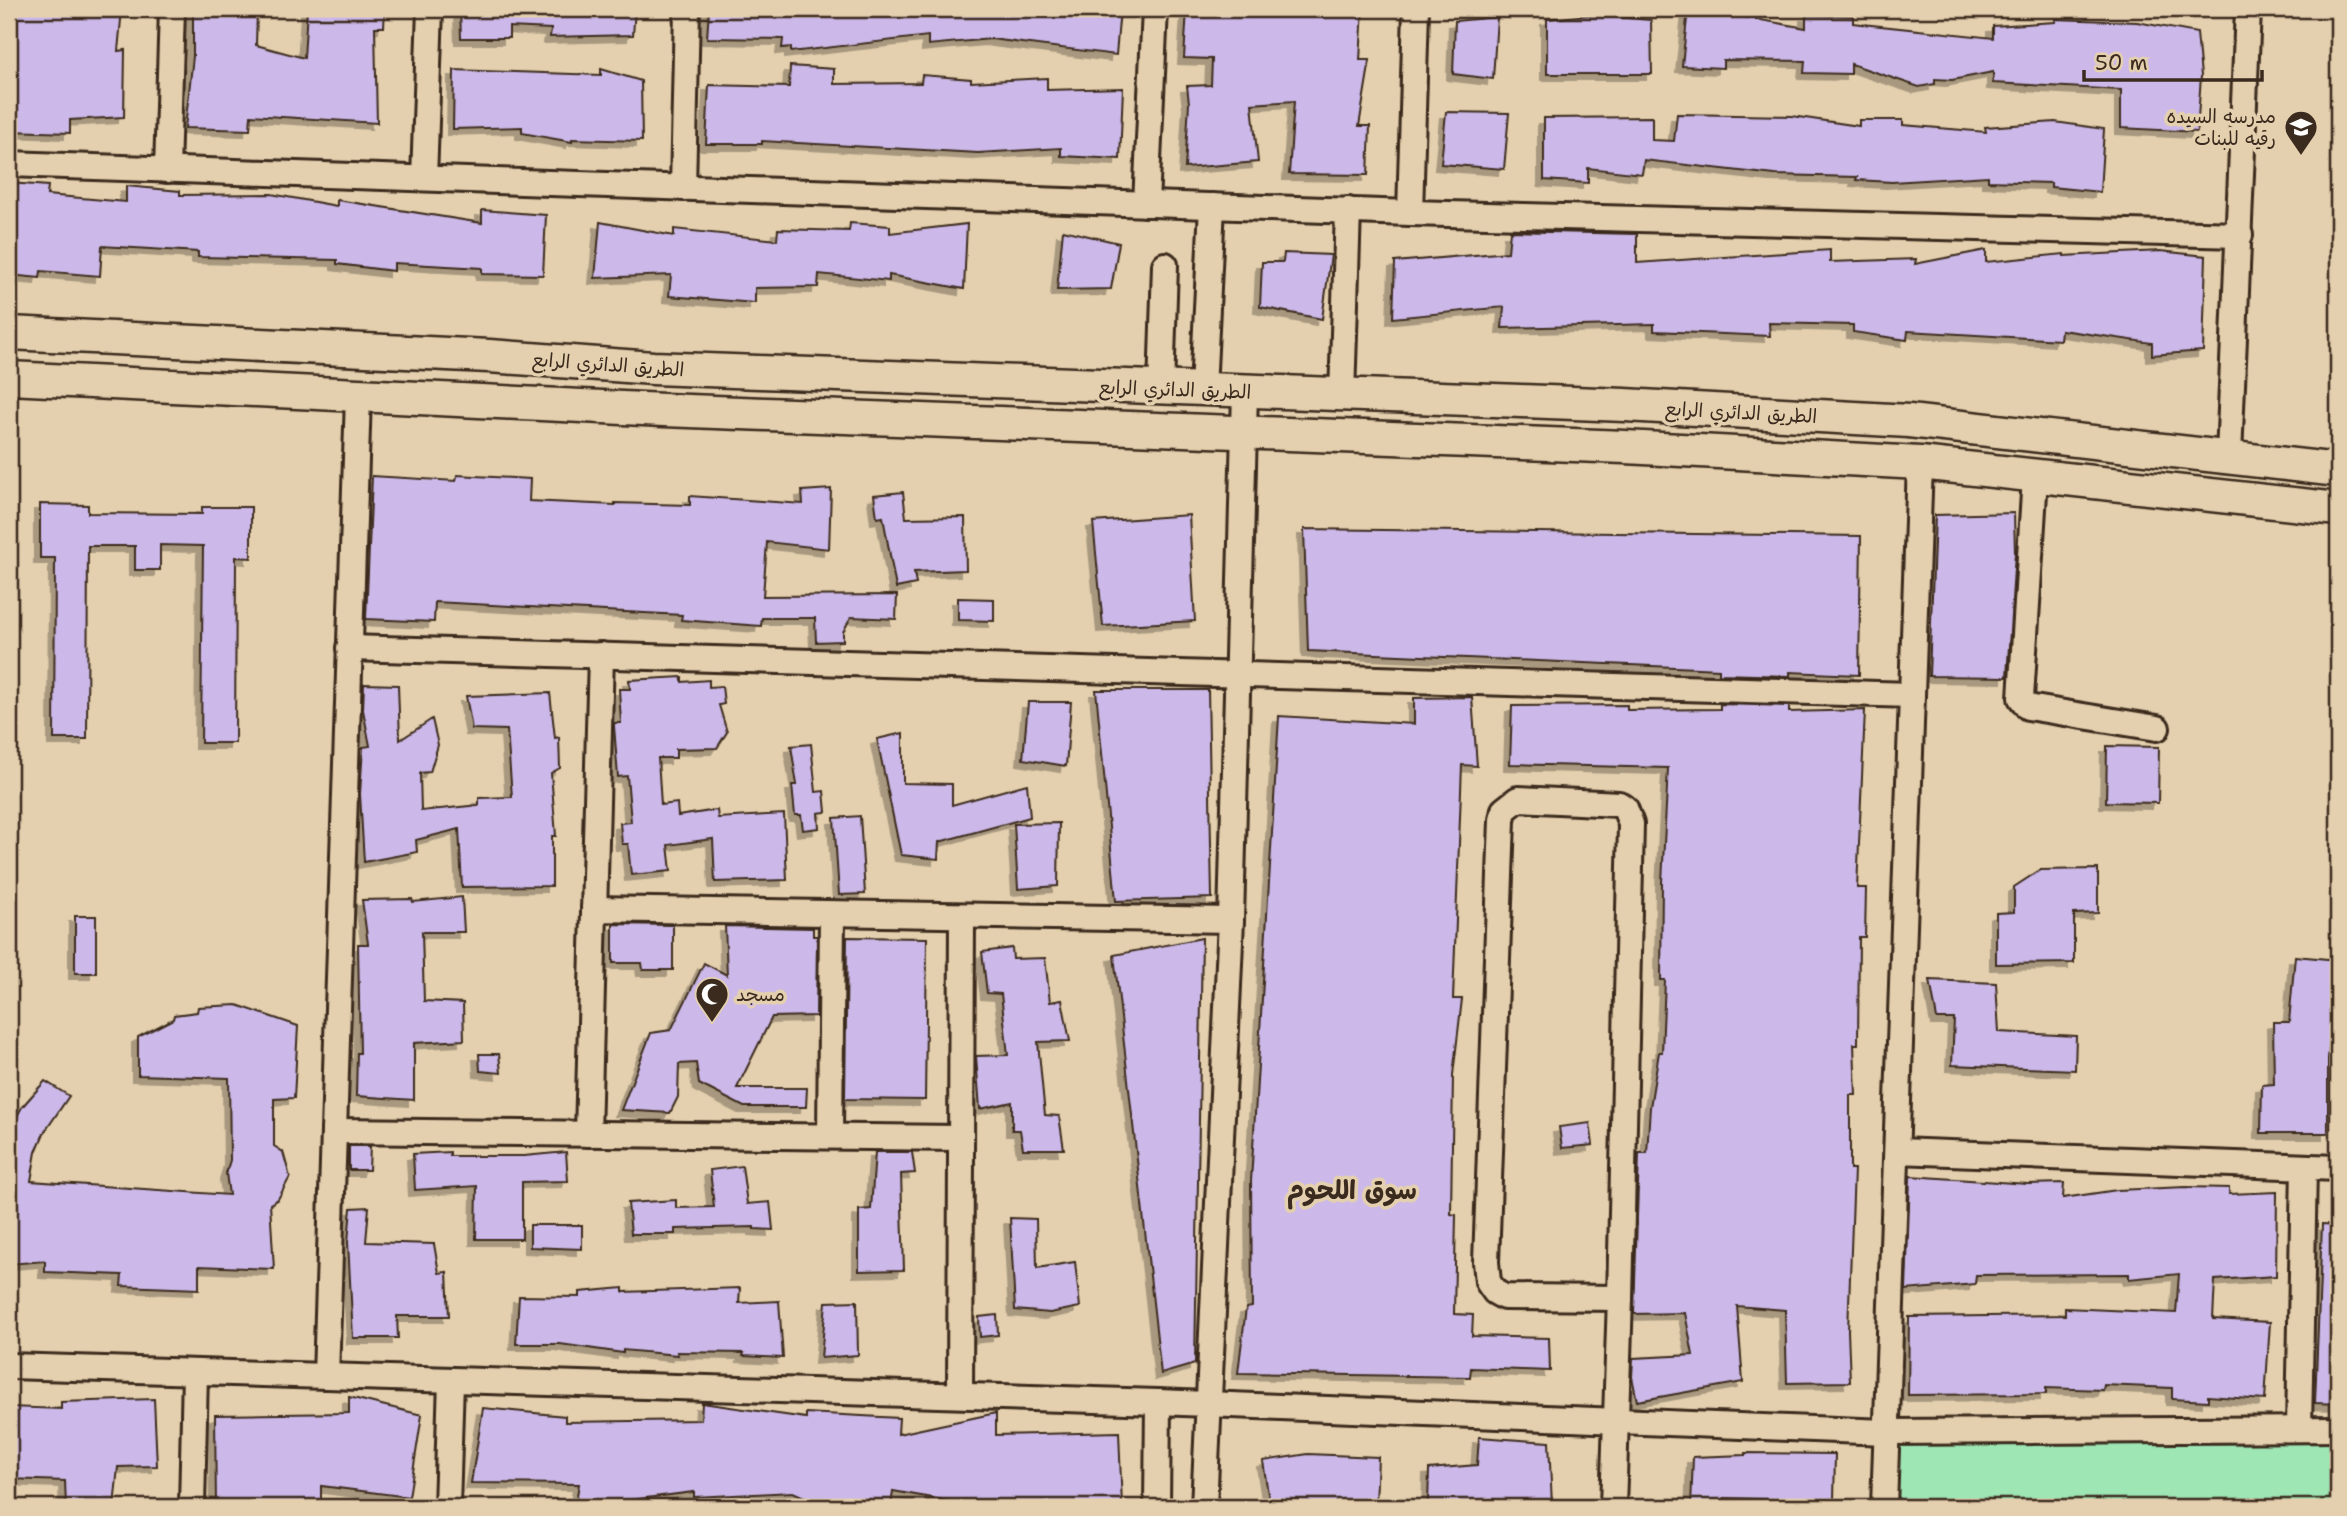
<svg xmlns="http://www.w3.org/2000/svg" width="2347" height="1516" viewBox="0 0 2347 1516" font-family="'Shantell Sans','Playpen Sans Arabic',sans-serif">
	<defs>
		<filter id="shadow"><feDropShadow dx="-6" dy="6" stdDeviation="0" flood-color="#0004"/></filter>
	</defs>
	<rect width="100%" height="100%" fill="#e4d0ae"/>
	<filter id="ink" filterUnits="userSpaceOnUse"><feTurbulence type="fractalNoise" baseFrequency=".0143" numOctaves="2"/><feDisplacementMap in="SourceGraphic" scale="14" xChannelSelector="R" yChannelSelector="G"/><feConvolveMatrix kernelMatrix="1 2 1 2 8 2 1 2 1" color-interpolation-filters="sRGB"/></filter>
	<g filter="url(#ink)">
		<path fill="#9ee7b5" stroke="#6c886a" stroke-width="2" d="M 1877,1421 L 2338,1435 L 2338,1507 L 1873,1507 Z"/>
		<g fill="#ccb9e9" stroke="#3b2a1e" stroke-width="2" filter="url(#shadow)">
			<path d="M 9,9 L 122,9 L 118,51 L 125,50 L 124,117 L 70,120 L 70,133 L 9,131 Z"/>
			<path d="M 193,9 L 257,9 L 256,45 L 304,58 L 307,9 L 385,9 L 384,27 L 375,27 L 377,123 L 251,115 L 250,130 L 185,128 L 193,56 Z"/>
			<path d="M 460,9 L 635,9 L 633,35 L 550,37 L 551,29 L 509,27 L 509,38 L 461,38 Z"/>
			<path d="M 709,9 L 1120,9 L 1116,55 L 991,39 L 928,45 L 928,36 L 791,52 L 791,47 L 782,48 L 783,39 L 707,38 Z"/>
			<path d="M 1187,9 L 1363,9 L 1360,60 L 1370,60 L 1359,126 L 1370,126 L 1368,175 L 1289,174 L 1294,101 L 1252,104 L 1258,162 L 1185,168 L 1189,103 L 1187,86 L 1211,85 L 1212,59 L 1184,58 Z"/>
			<path d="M 1688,9 L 1726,9 L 1726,14 L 1806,28 L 1806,15 L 1853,16 L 1853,23 L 1993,38 L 1993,26 L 2055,22 L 2055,19 L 2137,22 L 2197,33 L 2201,76 L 2197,132 L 2121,128 L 2121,90 L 1993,83 L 1993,72 L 1952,80 L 1935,79 L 1935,84 L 1919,87 L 1851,64 L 1851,74 L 1804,73 L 1805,61 L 1723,60 L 1723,68 L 1682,66 Z"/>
			<path d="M 1590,15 L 1651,20 L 1652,74 L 1547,74 L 1547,19 Z"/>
			<path d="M 1497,17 L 1493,79 L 1453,74 L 1455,21 Z"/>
			<path d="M 790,66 L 834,69 L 834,84 L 921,83 L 922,75 L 971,79 L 971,82 L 1047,78 L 1047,90 L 1123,88 L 1120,159 L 1061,156 L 1061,148 L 978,153 L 762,141 L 762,144 L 706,144 L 709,85 L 789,87 Z"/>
			<path d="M 601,69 L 641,81 L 642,141 L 572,139 L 572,142 L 522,133 L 522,127 L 453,129 L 454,70 L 601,75 Z"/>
			<path d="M 1446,112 L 1509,113 L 1504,169 L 1441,164 Z"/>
			<path d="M 1677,114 L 1792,116 L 1859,126 L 1859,120 L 1903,120 L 1903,125 L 1986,132 L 1985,127 L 2055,122 L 2104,129 L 2100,192 L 2051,187 L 2051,183 L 1988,181 L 1988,176 L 1892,182 L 1856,180 L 1857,177 L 1775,175 L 1644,160 L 1642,174 L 1588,168 L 1588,183 L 1544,180 L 1544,118 L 1652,117 L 1652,140 L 1674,141 Z"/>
			<path d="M 9,183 L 48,186 L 47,195 L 126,202 L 126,186 L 180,191 L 180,195 L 271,194 L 337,206 L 337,200 L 482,223 L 482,210 L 546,215 L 543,275 L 482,274 L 482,268 L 394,263 L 394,271 L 337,264 L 337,260 L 198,257 L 198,252 L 102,246 L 100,276 L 41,271 L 40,278 L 9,275 Z"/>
			<path d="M 600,222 L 674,236 L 674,229 L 777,240 L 778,229 L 849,231 L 850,223 L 890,226 L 890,233 L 967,224 L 964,289 L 889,275 L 889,281 L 819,274 L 818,287 L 755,288 L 755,303 L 669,296 L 671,275 L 595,278 Z"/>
			<path d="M 1063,230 L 1119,243 L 1111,289 L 1057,290 Z"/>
			<path d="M 1510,231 L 1637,234 L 1637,263 L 1830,250 L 1830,262 L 1916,259 L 1915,264 L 1986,250 L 1986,262 L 2064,254 L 2064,256 L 2160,251 L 2206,256 L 2203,351 L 2152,355 L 2152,343 L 2061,330 L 2060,340 L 1908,331 L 1907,340 L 1853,332 L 1853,325 L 1769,323 L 1770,336 L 1654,331 L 1654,324 L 1502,328 L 1504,307 L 1393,318 L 1395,262 L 1508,252 Z"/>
			<path d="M 1284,253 L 1331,255 L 1322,319 L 1260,307 L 1262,262 L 1283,262 Z"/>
			<path d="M 457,475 L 530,479 L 529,501 L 615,505 L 615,503 L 690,505 L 690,496 L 803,504 L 802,491 L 831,489 L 829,549 L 767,542 L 763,596 L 897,595 L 896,619 L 851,617 L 843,632 L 843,641 L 816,642 L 815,618 L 762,618 L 761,626 L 681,620 L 682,615 L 435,602 L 434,622 L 366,619 L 372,476 L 456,481 Z"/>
			<path d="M 903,492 L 906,518 L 965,517 L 966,570 L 914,572 L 916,584 L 896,588 L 883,517 L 877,518 L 874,495 Z"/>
			<path d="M 40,504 L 88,505 L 88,513 L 202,514 L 202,507 L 251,507 L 251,558 L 236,557 L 235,743 L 201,743 L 203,546 L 160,545 L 160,570 L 135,570 L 135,546 L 88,546 L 87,739 L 54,739 L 55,558 L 40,558 Z"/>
			<path d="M 2014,513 L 2015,553 L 2007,677 L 1929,676 L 1935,515 Z"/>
			<path d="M 1189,515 L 1195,621 L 1103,626 L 1093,522 Z"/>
			<path d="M 1304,529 L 1861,536 L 1859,675 L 1790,672 L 1790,676 L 1719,674 L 1719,669 L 1308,651 Z"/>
			<path d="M 958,598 L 994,599 L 994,621 L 958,620 Z"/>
			<path d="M 682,677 L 682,682 L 709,680 L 709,687 L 722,686 L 724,704 L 719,705 L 727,732 L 717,748 L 676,749 L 676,758 L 658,758 L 661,805 L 677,803 L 678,816 L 717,810 L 718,818 L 784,814 L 787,880 L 715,882 L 713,839 L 668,845 L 671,871 L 631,875 L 628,844 L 622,844 L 620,823 L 631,822 L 627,776 L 618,777 L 614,726 L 614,723 L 621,723 L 619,689 L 630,689 L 629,680 Z"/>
			<path d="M 364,684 L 398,685 L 400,740 L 432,719 L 438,745 L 430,772 L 420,773 L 421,811 L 479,805 L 479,798 L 512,797 L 507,730 L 472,729 L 466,696 L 550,693 L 555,738 L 559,737 L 560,768 L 551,773 L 556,836 L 552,836 L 552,886 L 462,887 L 459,829 L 416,840 L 417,852 L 364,862 L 360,794 L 363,747 L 370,746 L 363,710 Z"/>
			<path d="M 1096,690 L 1208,690 L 1212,898 L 1116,901 Z"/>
			<path d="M 1472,697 L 1477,766 L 1462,765 L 1453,999 L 1462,999 L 1453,1075 L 1451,1214 L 1456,1215 L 1454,1314 L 1473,1315 L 1472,1336 L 1549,1338 L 1550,1371 L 1471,1368 L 1470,1377 L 1238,1373 L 1246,1308 L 1252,1307 L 1251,1181 L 1279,716 L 1414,724 L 1414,698 Z"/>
			<path d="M 1028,702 L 1071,702 L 1066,766 L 1023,759 Z"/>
			<path d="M 1720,704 L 1789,706 L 1789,712 L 1865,710 L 1857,888 L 1866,888 L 1865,937 L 1859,937 L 1858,1044 L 1854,1044 L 1856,1095 L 1850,1095 L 1850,1169 L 1854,1169 L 1848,1331 L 1850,1382 L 1787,1383 L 1785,1310 L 1737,1306 L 1743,1382 L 1637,1401 L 1632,1377 L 1633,1358 L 1693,1355 L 1685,1313 L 1634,1314 L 1639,1153 L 1647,1153 L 1650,1107 L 1659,1052 L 1662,1052 L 1665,980 L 1661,980 L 1662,882 L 1668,768 L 1510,764 L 1512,706 L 1627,705 L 1627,710 L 1720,709 Z"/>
			<path d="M 903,733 L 903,783 L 952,784 L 952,805 L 1027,784 L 1030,817 L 939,842 L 938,859 L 901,855 L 877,739 Z"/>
			<path d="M 811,744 L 816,792 L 824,791 L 826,812 L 818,813 L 819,828 L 803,830 L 801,815 L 795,815 L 792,785 L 797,785 L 791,746 Z"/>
			<path d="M 2107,746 L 2159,747 L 2158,803 L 2106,802 Z"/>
			<path d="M 860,816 L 865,894 L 839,895 L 834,818 Z"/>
			<path d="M 1059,823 L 1058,886 L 1018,889 L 1014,824 Z"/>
			<path d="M 2098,869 L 2098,913 L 2074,914 L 2074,963 L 1996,964 L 1996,913 L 2014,912 L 2014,887 L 2040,870 Z"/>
			<path d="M 462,897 L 464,932 L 422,932 L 424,1001 L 463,1003 L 464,1040 L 414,1043 L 414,1100 L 356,1096 L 357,1053 L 360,1053 L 358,944 L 368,944 L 362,900 L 412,899 L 413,902 Z"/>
			<rect x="75" y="916" width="21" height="57"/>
			<path d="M 613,924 L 673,925 L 673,970 L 643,970 L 642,963 L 613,963 Z"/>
			<path d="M 725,926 L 813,928 L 813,936 L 817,936 L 816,1016 L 772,1017 L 737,1088 L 807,1088 L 806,1107 L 744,1107 L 699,1084 L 696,1063 L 679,1064 L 678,1097 L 670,1113 L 621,1110 L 651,1033 L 671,1030 L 704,963 L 727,975 Z"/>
			<path d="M 847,937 L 927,938 L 925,1100 L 845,1099 Z"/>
			<path d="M 1202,938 L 1195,1364 L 1161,1374 L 1114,955 Z"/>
			<path d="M 1012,948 L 1013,959 L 1045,958 L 1050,1002 L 1062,1000 L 1070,1041 L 1038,1042 L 1045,1115 L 1059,1116 L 1064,1149 L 1023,1149 L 1020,1130 L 1012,1130 L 1012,1102 L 980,1109 L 976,1056 L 1008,1055 L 1001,994 L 987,993 L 982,952 Z"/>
			<path d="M 2295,956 L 2338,960 L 2338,1004 L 2333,1003 L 2328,1059 L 2328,1133 L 2261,1133 L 2262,1085 L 2274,1084 L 2273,1022 L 2289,1022 Z"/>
			<path d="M 1930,980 L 1996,983 L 1999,1032 L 2076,1036 L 2075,1070 L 1952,1065 L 1954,1019 L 1937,1019 Z"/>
			<path d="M 237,1005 L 298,1026 L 294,1098 L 274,1099 L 274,1146 L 283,1152 L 290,1177 L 278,1199 L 270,1204 L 274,1269 L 199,1266 L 199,1289 L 121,1286 L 122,1275 L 45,1272 L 45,1261 L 9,1264 L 9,1131 L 22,1107 L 45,1081 L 69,1096 L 44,1133 L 36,1152 L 31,1181 L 229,1195 L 226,1173 L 230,1160 L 229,1078 L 138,1075 L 138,1037 L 173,1019 L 174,1015 L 197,1012 L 198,1007 Z"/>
			<path d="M 479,1054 L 499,1054 L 501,1073 L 480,1071 Z"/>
			<path d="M 1590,1123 L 1593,1145 L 1562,1148 L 1559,1127 Z"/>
			<path d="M 349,1146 L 370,1146 L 369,1170 L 349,1170 Z"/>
			<path d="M 450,1152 L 450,1156 L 524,1156 L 566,1152 L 568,1181 L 522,1182 L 522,1239 L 476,1239 L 477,1186 L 415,1190 L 413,1154 Z"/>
			<path d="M 875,1152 L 912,1152 L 915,1173 L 901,1174 L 904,1270 L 859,1271 L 859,1210 L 871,1209 Z"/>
			<path d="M 742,1166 L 747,1204 L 770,1202 L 773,1230 L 754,1229 L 754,1227 L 675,1229 L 675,1234 L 631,1234 L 628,1203 L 676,1200 L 676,1208 L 714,1207 L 710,1170 Z"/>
			<path d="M 1910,1176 L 2028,1184 L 2064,1183 L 2063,1198 L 2117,1190 L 2186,1187 L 2229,1188 L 2229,1194 L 2277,1192 L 2276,1276 L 2215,1280 L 2213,1319 L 2270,1322 L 2265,1400 L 2208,1396 L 2208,1401 L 2172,1399 L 2172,1388 L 2104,1385 L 2103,1390 L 2046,1388 L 2046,1394 L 1908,1395 L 1909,1317 L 2065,1315 L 2065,1308 L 2176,1313 L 2179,1274 L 2129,1279 L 2129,1274 L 1976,1275 L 1975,1284 L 1906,1290 Z"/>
			<path d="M 369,1207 L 366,1242 L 434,1244 L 439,1273 L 447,1272 L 449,1316 L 397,1316 L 398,1338 L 353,1338 L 348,1242 L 351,1208 Z"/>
			<path d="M 1010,1218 L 1036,1219 L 1037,1268 L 1075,1262 L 1080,1307 L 1050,1313 L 1015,1310 Z"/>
			<path d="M 2322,1224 L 2338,1225 L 2338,1404 L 2315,1403 Z"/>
			<path d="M 530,1225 L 582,1225 L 582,1249 L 530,1247 Z"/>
			<path d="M 623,1288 L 623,1292 L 740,1288 L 739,1303 L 779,1301 L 783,1358 L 743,1356 L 744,1353 L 677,1352 L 678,1355 L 623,1350 L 623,1353 L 560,1344 L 516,1344 L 519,1296 L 580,1297 L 580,1292 Z"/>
			<path d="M 857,1301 L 858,1355 L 821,1358 L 826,1302 Z"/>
			<path d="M 997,1315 L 998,1335 L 980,1337 L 979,1317 Z"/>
			<path d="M 349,1397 L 422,1415 L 409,1497 L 321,1486 L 321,1507 L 216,1507 L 215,1415 L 349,1413 Z"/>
			<path d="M 154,1399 L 157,1466 L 118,1467 L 114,1507 L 66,1507 L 65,1481 L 9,1479 L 9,1407 L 61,1409 L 61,1402 Z"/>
			<path d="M 702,1403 L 806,1418 L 806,1413 L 899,1418 L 898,1434 L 996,1413 L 996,1435 L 1119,1432 L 1122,1507 L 982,1507 L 893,1491 L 891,1507 L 827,1507 L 793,1492 L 694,1497 L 694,1492 L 575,1507 L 579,1484 L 471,1483 L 483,1408 L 565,1416 L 565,1422 L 701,1420 Z"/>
			<path d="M 1479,1437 L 1549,1442 L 1552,1505 L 1463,1504 L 1463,1507 L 1428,1505 L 1429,1469 L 1477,1465 Z"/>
			<path d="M 1745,1453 L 1835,1454 L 1834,1501 L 1724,1498 L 1724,1507 L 1691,1507 L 1693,1457 L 1745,1455 Z"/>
			<path d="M 1308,1454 L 1378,1457 L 1376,1505 L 1270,1507 L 1263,1461 Z"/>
		</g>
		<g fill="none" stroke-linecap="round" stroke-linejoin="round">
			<defs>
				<g id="minor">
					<path d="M 9,164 L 1410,213 L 2240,235"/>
					<path d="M 167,170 L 172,9"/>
					<path d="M 424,178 L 430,9"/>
					<path d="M 683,188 L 687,9"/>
					<path d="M 1146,204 L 1155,9"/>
					<path d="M 1410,213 L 1416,9"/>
					<path d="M 1161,389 L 1165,265"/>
					<path d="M 1203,390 L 1212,206"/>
					<path d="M 1342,396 L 1348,210"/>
					<path d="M 2229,456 L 2248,9"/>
					<path d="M 2035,477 L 2021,698 L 2028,707 L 2157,728"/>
					<path d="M 349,648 L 1912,695"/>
					<path d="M 1518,799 L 1619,804 L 1625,808 L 1631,824 L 1620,1298 L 1504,1297 L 1495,1292 L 1488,1282 L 1486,1262 L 1502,820 L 1504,810 Z"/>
					<path d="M 594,909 L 1231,920"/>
					<path d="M 334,1131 L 961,1138"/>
					<path d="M 588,1134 L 601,655"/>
					<path d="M 830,1136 L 832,914"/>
					<path d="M 1897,1151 L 2338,1168"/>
					<path d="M 9,1366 L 1158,1402 L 1886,1432 L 2338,1429"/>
					<path d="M 326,1376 L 358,397"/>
					<path d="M 960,1395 L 962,916"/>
					<path d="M 2299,1428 L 2304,1167"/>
					<path d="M 192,1507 L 195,1372"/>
					<path d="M 447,1507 L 451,1380"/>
					<path d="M 1157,1507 L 1158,1402"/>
					<path d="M 1204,1507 L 1231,920 L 1245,392"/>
					<path d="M 1613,1507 L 1620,1298"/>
					<path d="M 1884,1507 L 1920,463"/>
				</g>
				<g id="major">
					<path d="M 9,333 L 489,356 L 653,368 L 1625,405 L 1909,421 L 2338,470"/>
					<path d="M 9,378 L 664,410 L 1625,447 L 1920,463 L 2338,509"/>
				</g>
			</defs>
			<use href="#minor" stroke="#3b2a1e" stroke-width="30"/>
			<use href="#major" stroke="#3b2a1e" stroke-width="37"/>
			<use href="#minor" stroke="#e4d0ae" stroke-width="24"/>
			<use href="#major" stroke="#e4d0ae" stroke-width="32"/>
		</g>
	</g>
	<defs>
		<symbol id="school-pin" viewBox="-11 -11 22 30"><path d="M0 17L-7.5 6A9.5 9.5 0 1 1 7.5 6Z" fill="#3b2a1e" stroke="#e4d0ae"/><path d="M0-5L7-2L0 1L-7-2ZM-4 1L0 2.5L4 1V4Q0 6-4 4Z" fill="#fff"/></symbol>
		<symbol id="mosque-pin" viewBox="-11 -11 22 30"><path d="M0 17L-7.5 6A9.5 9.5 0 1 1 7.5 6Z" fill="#3b2a1e" stroke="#e4d0ae"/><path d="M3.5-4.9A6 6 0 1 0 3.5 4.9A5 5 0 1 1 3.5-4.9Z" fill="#fff"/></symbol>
	</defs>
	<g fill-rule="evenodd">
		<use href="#school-pin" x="2282" y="108" width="38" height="52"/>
		<use href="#mosque-pin" x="693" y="975" width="38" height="52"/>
	</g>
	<g text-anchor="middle" stroke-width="7" stroke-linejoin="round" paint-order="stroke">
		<g font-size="19" fill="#3b2a1e" stroke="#e4d0ae" text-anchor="end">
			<text x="2276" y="123">مدرسه السيده<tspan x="2276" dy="22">رقيه للبنات</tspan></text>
			<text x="736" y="1001" text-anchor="start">مسجد</text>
		</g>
		<g font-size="19" fill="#3b2a1e" stroke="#e4d0ae">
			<text transform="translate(608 364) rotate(4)" y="7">الطريق الدائري الرابع</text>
			<text transform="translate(1175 389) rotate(2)" y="7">الطريق الدائري الرابع</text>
			<text transform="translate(1741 412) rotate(3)" y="7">الطريق الدائري الرابع</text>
		</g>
		<g font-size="26" font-weight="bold" fill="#3b2a1e" stroke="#e4d0ae">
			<text x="1352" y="1199">سوق اللحوم</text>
		</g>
	</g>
	<rect width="2347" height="1516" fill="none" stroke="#e4d0ae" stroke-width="35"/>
	<rect x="18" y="18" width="2312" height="1481" fill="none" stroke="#3b2a1e" stroke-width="2.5" filter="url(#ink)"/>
	<path d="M2084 70v10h178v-10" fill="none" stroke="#3b2a1e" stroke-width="3.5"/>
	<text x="2095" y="70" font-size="21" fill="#3b2a1e" stroke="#e4d0ae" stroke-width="5" paint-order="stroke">50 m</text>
</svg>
